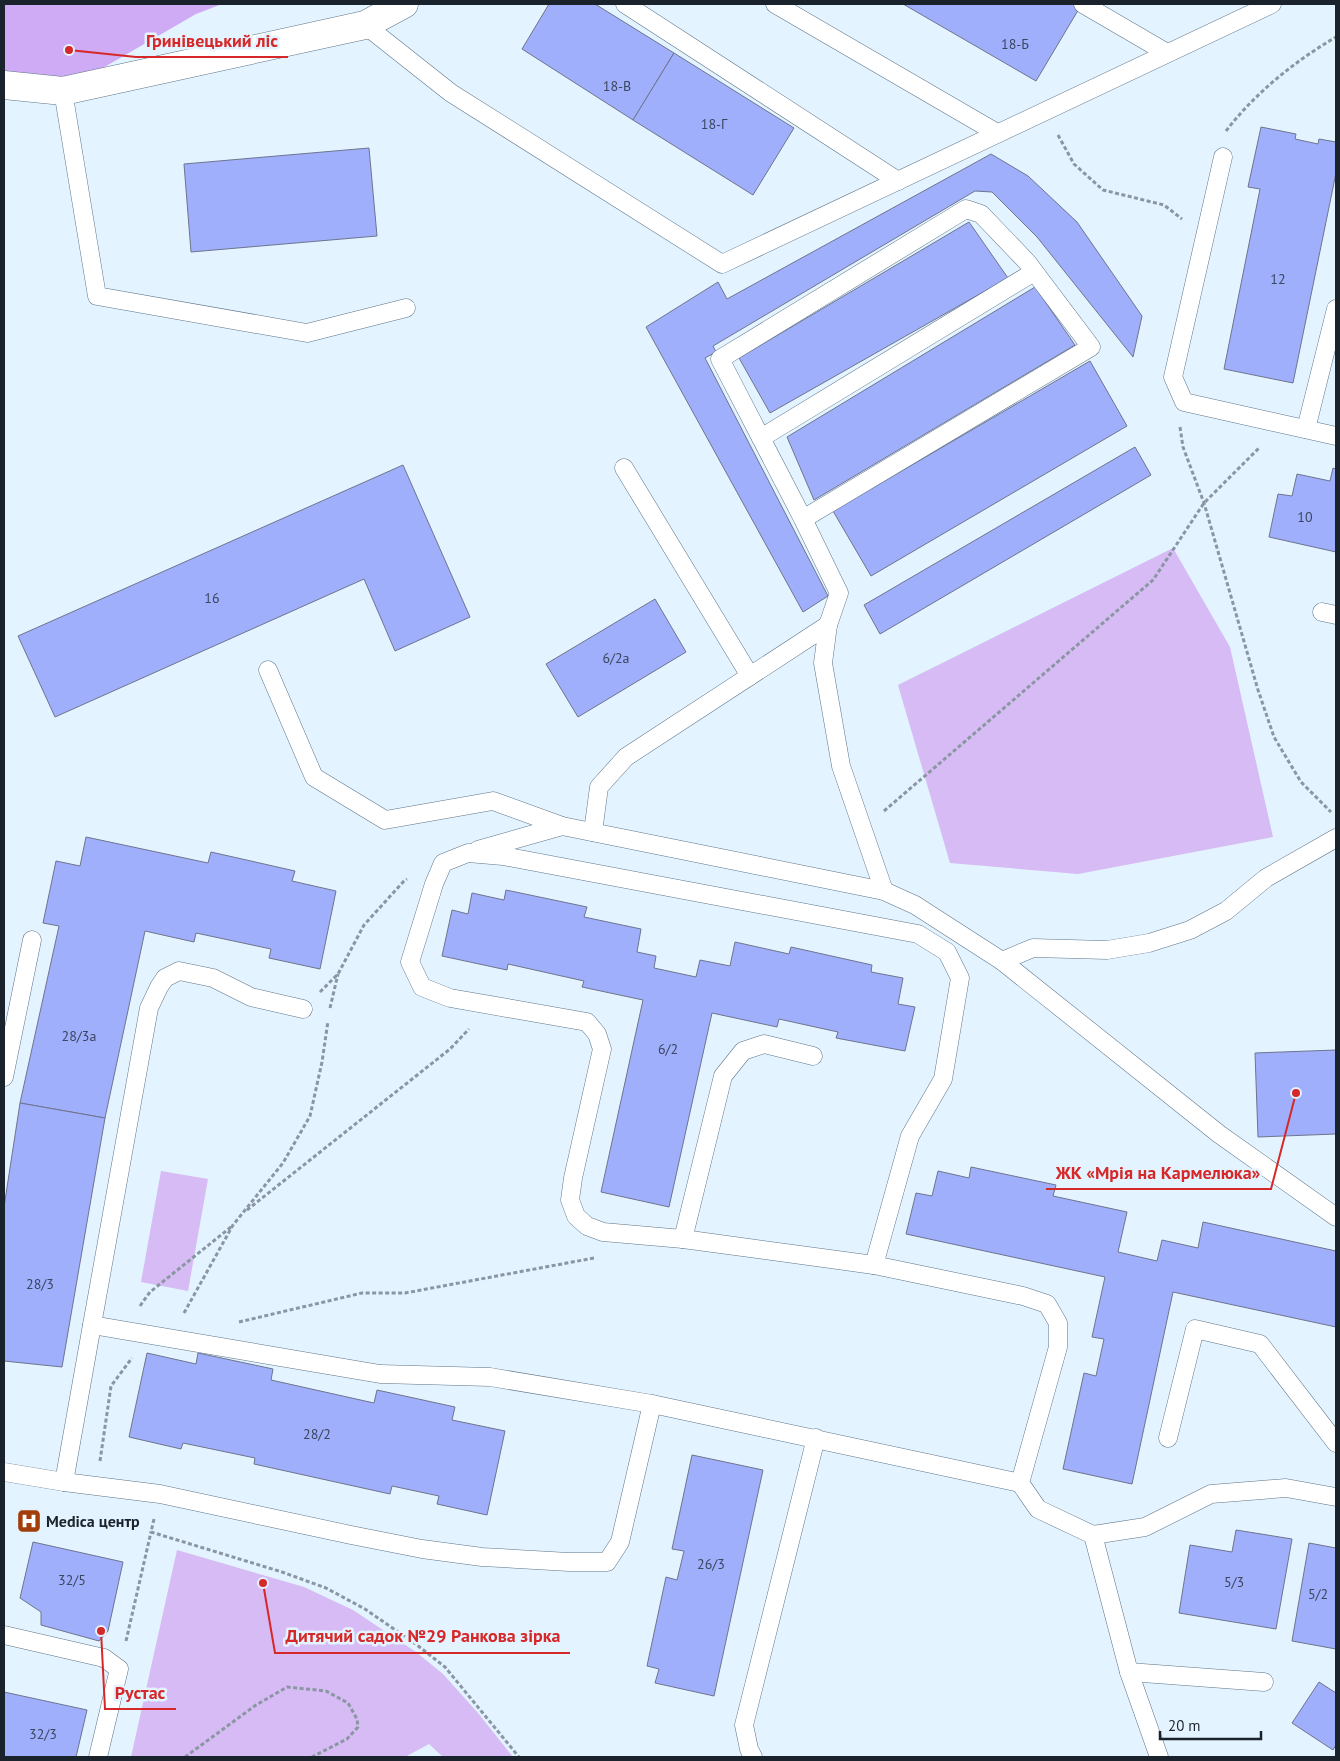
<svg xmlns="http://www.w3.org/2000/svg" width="1340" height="1761" viewBox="0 0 1340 1761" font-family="'PT Sans',sans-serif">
	<rect width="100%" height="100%" fill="#e3f3ff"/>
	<g fill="#d6bbf4">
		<path d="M 1173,548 L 1230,647 L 1273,837 L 1078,874 L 950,863 L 898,685 Z"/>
		<path d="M 161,1171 L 208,1179 L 188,1291 L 141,1282 Z"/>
		<path d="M 177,1550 L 304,1587 L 353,1610 L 416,1652 L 443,1674 L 478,1713 L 513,1757 L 443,1757 L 429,1744 L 405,1757 L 131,1757 Z"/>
	</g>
	<path fill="#cfabf6" d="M 4,4 L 222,4 L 196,14 L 63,91 L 4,85 Z"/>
	<g fill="#9faffc" stroke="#6e748d">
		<path d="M 549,4 L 595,4 L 674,53 L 633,120 L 522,49 Z"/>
		<path d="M 903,4 L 1075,4 L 1080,7 L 1036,81 Z"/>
		<path d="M 674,53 L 794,128 L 753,195 L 633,120 Z"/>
		<path d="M 1261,127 L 1296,134 L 1295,139 L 1318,144 L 1319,139 L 1336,142 L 1336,173 L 1293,383 L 1224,369 L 1260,189 L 1248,187 Z"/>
		<path d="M 369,148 L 377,236 L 191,252 L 184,164 Z"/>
		<path d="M 991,154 L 1028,176 L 1077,222 L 1142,316 L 1133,357 L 1037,237 L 992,192 L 975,191 L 713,346 L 716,352 L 705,358 L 828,596 L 803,612 L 646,327 L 718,282 L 727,299 Z"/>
		<path d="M 969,222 L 1008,278 L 770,413 L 739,358 Z"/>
		<path d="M 1035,287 L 1075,345 L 814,500 L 787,437 Z"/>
		<path d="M 1090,361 L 1127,426 L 871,576 L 833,511 Z"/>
		<path d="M 1135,447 L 1151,475 L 880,634 L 864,605 Z"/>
		<path d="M 403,465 L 470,617 L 395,651 L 364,579 L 55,717 L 18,636 Z"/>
		<path d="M 1333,468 L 1336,469 L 1336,552 L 1269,537 L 1278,494 L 1292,496 L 1297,474 L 1330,481 Z"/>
		<path d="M 655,599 L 686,652 L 578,717 L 546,664 Z"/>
		<path d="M 86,837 L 208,863 L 211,852 L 295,871 L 292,881 L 336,891 L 320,969 L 269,958 L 271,949 L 196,933 L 194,942 L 145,931 L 105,1118 L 20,1103 L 59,926 L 43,923 L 56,861 L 80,866 Z"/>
		<path d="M 506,890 L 587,907 L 584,917 L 641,929 L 637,952 L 656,956 L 654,968 L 696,977 L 700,960 L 730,966 L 735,942 L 789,954 L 791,947 L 872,965 L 871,972 L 903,978 L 898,1004 L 915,1007 L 905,1051 L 836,1038 L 838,1032 L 779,1019 L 777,1027 L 712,1013 L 669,1207 L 601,1192 L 643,1000 L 582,987 L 584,981 L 508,964 L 507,970 L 442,956 L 452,910 L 468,914 L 472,893 L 504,900 Z"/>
		<path d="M 1336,1050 L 1336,1134 L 1258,1137 L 1255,1053 Z"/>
		<path d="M 20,1103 L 105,1118 L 62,1367 L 4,1361 L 4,1207 Z"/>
		<path d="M 971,1167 L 1056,1185 L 1053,1196 L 1127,1212 L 1118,1252 L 1157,1261 L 1162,1240 L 1198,1248 L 1203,1222 L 1336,1251 L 1336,1327 L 1173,1292 L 1132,1484 L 1063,1469 L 1084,1373 L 1096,1376 L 1104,1339 L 1092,1337 L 1105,1277 L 906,1234 L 916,1193 L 932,1196 L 938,1171 L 969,1178 Z"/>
		<path d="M 147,1353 L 196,1364 L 198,1353 L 273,1369 L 271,1380 L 374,1403 L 377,1390 L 455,1407 L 452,1420 L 505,1431 L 487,1515 L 437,1504 L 439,1496 L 392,1486 L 390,1494 L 254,1464 L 255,1458 L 183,1443 L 181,1449 L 129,1437 Z"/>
		<path d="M 692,1455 L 763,1470 L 714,1696 L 655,1683 L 659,1669 L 647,1666 L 666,1577 L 677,1580 L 684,1551 L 672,1549 Z"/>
		<path d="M 1236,1530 L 1292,1539 L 1276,1629 L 1179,1613 L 1190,1545 L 1232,1552 Z"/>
		<path d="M 33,1542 L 123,1562 L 108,1631 L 99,1641 L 41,1625 L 41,1612 L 20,1598 Z"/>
		<path d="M 1309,1543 L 1336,1548 L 1336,1649 L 1292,1641 Z"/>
		<path d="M 1319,1682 L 1336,1693 L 1336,1745 L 1333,1750 L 1292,1723 Z"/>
		<path d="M 4,1692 L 87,1710 L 76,1757 L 4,1757 Z"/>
	</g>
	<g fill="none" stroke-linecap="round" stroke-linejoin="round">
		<defs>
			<g id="lane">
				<path d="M 625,4 L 898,181"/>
				<path d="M 775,4 L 997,133"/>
				<path d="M 1083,4 L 1167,53"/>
				<path d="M 365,25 L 451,93 L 722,264 L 1272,4"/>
				<path d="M 63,91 L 97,296 L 307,333 L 406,308"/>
				<path d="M 1223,157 L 1173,377 L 1184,402 L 1336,436"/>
				<path d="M 1306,429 L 1336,309"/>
				<path d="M 761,438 L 1034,272"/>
				<path d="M 624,468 L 750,676"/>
				<path d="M 803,519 L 1091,347 L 1027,262 L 981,214 L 966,209 L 720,359 L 803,519 L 839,593 L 828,625"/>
				<path d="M 1322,612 L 1336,615"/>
				<path d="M 268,670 L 314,777 L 385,820 L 493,801 L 562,826 L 884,891 L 915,905 L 1002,961 L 1219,1134 L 1336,1217"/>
				<path d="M 593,832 L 599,787 L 626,757 L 828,625 L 823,663 L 841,766 L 884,891"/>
				<path d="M 478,850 L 562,826"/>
				<path d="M 1002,961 L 1033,948 L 1107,950 L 1149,943 L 1190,930 L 1226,911 L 1266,878 L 1336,838"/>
				<path d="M 303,1009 L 251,997 L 213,978 L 179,971 L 165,978 L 159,987 L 149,1008 L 92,1325 L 380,1374 L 490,1377 L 652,1404 L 1020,1483"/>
				<path d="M 813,1056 L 764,1044 L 743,1051 L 723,1076 L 683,1239 L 874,1265 L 1023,1296 L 1047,1304 L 1058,1323 L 1058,1347 L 1020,1483"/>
				<path d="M 4,1077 L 32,940"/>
				<path d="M 683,1239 L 603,1232 L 587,1226 L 576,1216 L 570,1200 L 573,1178 L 602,1049 L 597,1034 L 587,1022 L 450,998 L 422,987 L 410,962 L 434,884 L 443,863 L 468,853 L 503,856 L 918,934 L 947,952 L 960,978 L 943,1079 L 910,1136 L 874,1265"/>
				<path d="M 1168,1438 L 1195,1329 L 1260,1344 L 1336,1443"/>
				<path d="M 4,1472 L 64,1482 L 160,1494 L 351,1535 L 422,1549 L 482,1557 L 569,1562 L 607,1562 L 620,1542 L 652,1404"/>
				<path d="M 64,1482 L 92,1325"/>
				<path d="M 1020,1483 L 1038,1509 L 1093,1535 L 1145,1527 L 1211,1494 L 1286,1488 L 1336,1497"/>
				<path d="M 1093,1535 L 1129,1672 L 1159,1757"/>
				<path d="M 4,1635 L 104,1658 L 119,1669 L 98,1757"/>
				<path d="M 1129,1672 L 1264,1682"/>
				<path d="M 753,1757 L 749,1749 L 744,1725 L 816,1438"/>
			</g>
			<path id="street" d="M 4,85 L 63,91 L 365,25 L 404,4"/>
		</defs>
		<use href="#lane" stroke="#5e7588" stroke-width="19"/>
		<use href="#street" stroke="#5e7588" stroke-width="29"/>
		<g stroke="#8a96a1" stroke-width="3" stroke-dasharray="4 2.5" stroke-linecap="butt">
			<path d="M 1226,131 C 1255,93 1295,61 1336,37"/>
			<path d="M 1058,135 L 1074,164 L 1103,190 L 1164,205 L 1182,219"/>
			<path d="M 1180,427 L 1183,447 L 1204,503 L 1258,690 L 1274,737 L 1301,782 L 1331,812"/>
			<path d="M 884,811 L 1153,580 L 1204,503 L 1260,447"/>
			<path d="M 320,992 L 338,974 L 364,925 L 404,881 L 407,879"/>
			<path d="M 330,1008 L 338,974"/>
			<path d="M 247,1210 L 450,1049 L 469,1029"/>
			<path d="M 140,1306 L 150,1292 L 231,1227"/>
			<path d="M 184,1313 L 233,1225 L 283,1163 L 310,1116 L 322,1062 L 328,1021"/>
			<path d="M 239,1322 L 362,1293 L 405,1293 L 594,1258"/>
			<path d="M 100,1461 L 111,1386 L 132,1358"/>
			<path d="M 154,1519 L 151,1532 L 282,1572 L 326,1588 L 365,1609 L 417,1645 L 445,1667 L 519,1757"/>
			<path d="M 126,1641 L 151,1532"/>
			<path d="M 185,1757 L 256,1705 L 287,1687 L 326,1691 L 348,1703 L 357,1719 L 358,1727 L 347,1739 L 312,1757"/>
		</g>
		<use href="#lane" stroke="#fff" stroke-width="18"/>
		<use href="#street" stroke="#fff" stroke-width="28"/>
	</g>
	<defs>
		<symbol id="hospital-square" viewBox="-11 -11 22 22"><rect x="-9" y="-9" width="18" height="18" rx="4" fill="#a23e0a" stroke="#e3f3ff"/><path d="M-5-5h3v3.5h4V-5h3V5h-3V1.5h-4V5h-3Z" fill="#fff"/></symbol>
	</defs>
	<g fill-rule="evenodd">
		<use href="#hospital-square" x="15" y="1507" width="28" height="28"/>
	</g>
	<g text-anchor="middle" stroke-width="5" stroke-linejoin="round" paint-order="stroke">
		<g font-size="14" fill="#3b465f">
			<text x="1015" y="49">18-Б</text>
			<text x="617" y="91">18-В</text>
			<text x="714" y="129">18-Г</text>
			<text x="1278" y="284">12</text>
			<text x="1305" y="522">10</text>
			<text x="212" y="603">16</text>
			<text x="616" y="663">6/2а</text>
			<text x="79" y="1041">28/3а</text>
			<text x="668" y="1054">6/2</text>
			<text x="40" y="1289">28/3</text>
			<text x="317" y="1439">28/2</text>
			<text x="711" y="1569">26/3</text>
			<text x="72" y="1585">32/5</text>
			<text x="1234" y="1587">5/3</text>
			<text x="1318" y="1599">5/2</text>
			<text x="43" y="1739">32/3</text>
		</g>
		<g font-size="16" font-weight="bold" fill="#1a232b" stroke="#e3f3ff" text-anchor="start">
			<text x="46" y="1527">Medica центр</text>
		</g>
	</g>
	<path fill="none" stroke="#d62828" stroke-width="2" d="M69 50L136 57H288M1296 1093L1271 1189H1046M263 1583L275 1653H570M101 1631L105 1709H176"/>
	<g fill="#d62828" stroke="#e3f3ff" stroke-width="2">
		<circle cx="69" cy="50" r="5"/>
		<circle cx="1296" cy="1093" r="5"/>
		<circle cx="263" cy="1583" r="5"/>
		<circle cx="101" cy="1631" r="5"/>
	</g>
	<g font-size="18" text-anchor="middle" font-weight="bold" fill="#d62828" stroke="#e3f3ff" stroke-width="5" stroke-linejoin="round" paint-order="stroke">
		<text x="212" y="47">Гринівецький ліс</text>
		<text x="1158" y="1179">ЖК «Мрія на Кармелюка»</text>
		<text x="423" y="1642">Дитячий садок №29 Ранкова зірка</text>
		<text x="140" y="1699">Рустас</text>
	</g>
	<rect width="1340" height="1761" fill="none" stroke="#1a232b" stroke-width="10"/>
	<path d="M1160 1731v8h101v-8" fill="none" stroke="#1a232b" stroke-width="2.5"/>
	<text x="1168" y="1731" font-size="15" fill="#1a232b" stroke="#e3f3ff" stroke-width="4" paint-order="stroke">20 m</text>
</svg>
